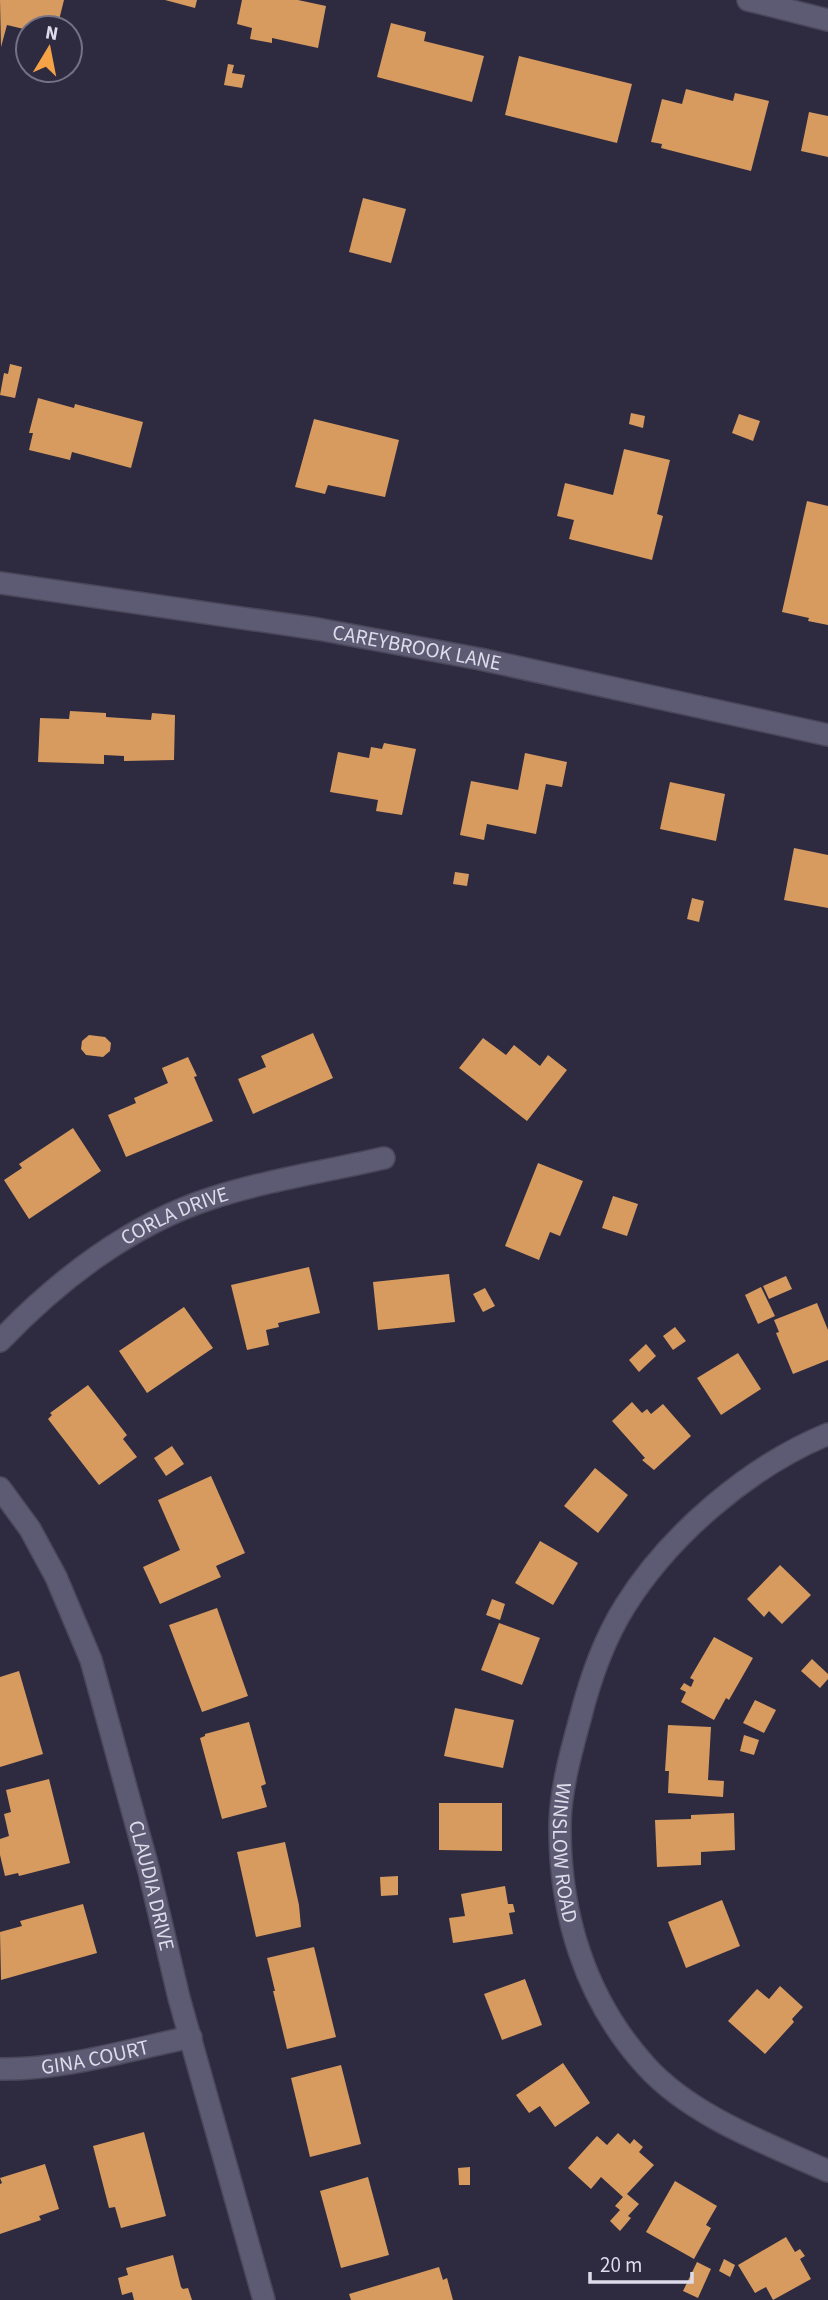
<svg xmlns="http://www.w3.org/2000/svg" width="828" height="2300" viewBox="0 0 828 2300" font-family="'Source Sans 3',sans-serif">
	<rect width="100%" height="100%" fill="#2e2a40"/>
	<g fill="#d79b5f">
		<path d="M 0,0 L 64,0 L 57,28 L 28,28 L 28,30 L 7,25 L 1,47 Z"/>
		<path d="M 165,0 L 197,0 L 195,8 Z"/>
		<path d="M 242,0 L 298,0 L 326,6 L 318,48 L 272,38 L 272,43 L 250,39 L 252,28 L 237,24 Z"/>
		<path d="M 391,23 L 426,32 L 424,41 L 484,56 L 472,102 L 377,77 Z"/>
		<path d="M 519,56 L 632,84 L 617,143 L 505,115 Z"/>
		<path d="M 228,64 L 234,65 L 232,73 L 245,75 L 242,88 L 224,85 Z"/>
		<path d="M 686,89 L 733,101 L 735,93 L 769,101 L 751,171 L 661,148 L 662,144 L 651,142 L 662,99 L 682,104 Z"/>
		<path d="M 809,112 L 828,116 L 828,157 L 801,151 Z"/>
		<path d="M 363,198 L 406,209 L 391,263 L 349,252 Z"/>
		<path d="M 10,364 L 22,367 L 15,398 L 0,395 L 4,373 L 8,374 Z"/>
		<path d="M 38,398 L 74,408 L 75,404 L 143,422 L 131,468 L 72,452 L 70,460 L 29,450 L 33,433 L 29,433 Z"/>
		<path d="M 631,413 L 645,416 L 643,428 L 629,424 Z"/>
		<path d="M 739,414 L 760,421 L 753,441 L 732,433 Z"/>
		<path d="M 314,419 L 399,440 L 385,497 L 328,485 L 325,494 L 295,487 Z"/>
		<path d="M 624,449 L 670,460 L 657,514 L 663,516 L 652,560 L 569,539 L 574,520 L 557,516 L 565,483 L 613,495 Z"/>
		<path d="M 807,501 L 828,506 L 828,625 L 808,621 L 809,618 L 782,612 Z"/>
		<path d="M 70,711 L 106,713 L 106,717 L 151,720 L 152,713 L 175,715 L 174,760 L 124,761 L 124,756 L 104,755 L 104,764 L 38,762 L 40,718 L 69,719 Z"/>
		<path d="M 384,743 L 416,749 L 402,815 L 376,811 L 378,800 L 330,792 L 338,752 L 369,758 L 371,747 L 382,749 Z"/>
		<path d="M 525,753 L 567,762 L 562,787 L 546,784 L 536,834 L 487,824 L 484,840 L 460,835 L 471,781 L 518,790 Z"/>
		<path d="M 670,782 L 725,794 L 716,841 L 660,829 Z"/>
		<path d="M 794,848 L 828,855 L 828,908 L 784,900 Z"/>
		<path d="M 455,872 L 469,874 L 467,886 L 453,884 Z"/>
		<path d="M 692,898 L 704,901 L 699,922 L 687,919 Z"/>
		<path d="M 313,1033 L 333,1078 L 253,1114 L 238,1079 L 266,1067 L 261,1056 Z"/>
		<path d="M 89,1035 L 105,1037 L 111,1043 L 110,1051 L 103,1057 L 86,1055 L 81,1049 L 82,1041 Z"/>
		<path d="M 483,1038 L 506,1055 L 514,1045 L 540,1066 L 548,1055 L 567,1070 L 527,1121 L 459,1068 Z"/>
		<path d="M 188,1057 L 197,1076 L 194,1077 L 213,1121 L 126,1157 L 108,1115 L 136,1103 L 134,1098 L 168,1083 L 162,1068 Z"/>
		<path d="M 73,1128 L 101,1171 L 29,1219 L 4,1180 L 22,1168 L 19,1164 Z"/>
		<path d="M 538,1163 L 583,1181 L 560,1236 L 550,1232 L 539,1260 L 505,1246 Z"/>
		<path d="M 613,1196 L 638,1204 L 627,1236 L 602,1228 Z"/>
		<path d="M 309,1267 L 320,1313 L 278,1323 L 279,1327 L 266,1330 L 269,1345 L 247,1350 L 231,1285 Z"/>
		<path d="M 449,1274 L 455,1322 L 378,1330 L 373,1282 Z"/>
		<path d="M 786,1276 L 792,1289 L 769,1299 L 763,1286 Z"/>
		<path d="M 761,1287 L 775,1316 L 758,1324 L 745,1295 Z"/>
		<path d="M 485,1288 L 495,1306 L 483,1312 L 473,1294 Z"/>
		<path d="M 817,1303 L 828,1330 L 828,1360 L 793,1374 L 776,1333 L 779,1332 L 774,1320 Z"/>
		<path d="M 184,1307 L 213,1348 L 147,1393 L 119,1351 Z"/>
		<path d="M 675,1327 L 686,1341 L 673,1350 L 663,1336 Z"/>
		<path d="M 646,1344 L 656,1356 L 639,1372 L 629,1360 Z"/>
		<path d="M 738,1353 L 761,1389 L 721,1415 L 697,1378 Z"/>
		<path d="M 88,1385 L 127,1435 L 123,1439 L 137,1457 L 99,1485 L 48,1419 L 52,1415 L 50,1413 Z"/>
		<path d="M 632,1402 L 642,1413 L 647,1409 L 651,1414 L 663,1404 L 691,1436 L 654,1470 L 642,1460 L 645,1458 L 612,1421 Z"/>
		<path d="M 172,1446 L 184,1464 L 166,1476 L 154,1458 Z"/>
		<path d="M 595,1468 L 628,1495 L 598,1533 L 564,1506 Z"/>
		<path d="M 211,1476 L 245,1553 L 216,1566 L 221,1577 L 160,1604 L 143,1567 L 180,1550 L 158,1500 Z"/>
		<path d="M 540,1541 L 578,1563 L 553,1605 L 515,1583 Z"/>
		<path d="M 780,1565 L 811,1595 L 782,1624 L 769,1611 L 764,1617 L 747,1599 Z"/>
		<path d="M 492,1599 L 505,1604 L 500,1620 L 486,1615 Z"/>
		<path d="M 217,1608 L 248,1696 L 202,1712 L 169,1625 Z"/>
		<path d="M 499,1623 L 540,1638 L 522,1685 L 481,1670 Z"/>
		<path d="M 714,1637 L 753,1658 L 729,1700 L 726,1698 L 714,1720 L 681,1702 L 686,1692 L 680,1689 L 684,1683 L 691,1687 L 694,1680 L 690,1678 Z"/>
		<path d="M 812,1659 L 828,1674 L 828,1679 L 820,1688 L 801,1671 Z"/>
		<path d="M 19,1671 L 43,1754 L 0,1767 L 0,1677 Z"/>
		<path d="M 755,1700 L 776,1710 L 764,1733 L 743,1723 Z"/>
		<path d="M 455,1708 L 514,1720 L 503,1768 L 444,1756 Z"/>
		<path d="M 249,1722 L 266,1784 L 261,1786 L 267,1807 L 222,1819 L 200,1738 L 205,1736 L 205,1734 Z"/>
		<path d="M 668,1725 L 711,1727 L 708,1780 L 724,1781 L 723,1797 L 668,1793 L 669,1771 L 665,1771 Z"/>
		<path d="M 744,1735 L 759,1740 L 754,1755 L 740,1751 Z"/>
		<path d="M 49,1779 L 70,1863 L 19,1876 L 18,1873 L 5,1876 L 0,1855 L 0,1839 L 9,1836 L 4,1814 L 11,1812 L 6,1790 Z"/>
		<path d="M 439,1803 L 502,1803 L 502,1851 L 439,1850 Z"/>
		<path d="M 734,1813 L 735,1850 L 701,1852 L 701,1865 L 657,1867 L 655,1820 L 691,1819 L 691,1815 Z"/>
		<path d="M 285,1842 L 299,1905 L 301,1927 L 256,1937 L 237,1852 Z"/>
		<path d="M 398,1876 L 398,1895 L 381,1896 L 380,1877 Z"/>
		<path d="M 505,1886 L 508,1904 L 513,1904 L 515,1912 L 509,1913 L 513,1934 L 453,1943 L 449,1918 L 465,1916 L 461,1894 Z"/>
		<path d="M 722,1900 L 740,1946 L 686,1968 L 668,1922 Z"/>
		<path d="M 83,1904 L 97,1953 L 1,1980 L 0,1932 L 22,1926 L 20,1921 Z"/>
		<path d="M 314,1947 L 336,2037 L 287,2049 L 273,1991 L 275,1991 L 267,1958 Z"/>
		<path d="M 525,1979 L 542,2025 L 502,2040 L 484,1994 Z"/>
		<path d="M 780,1986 L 803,2007 L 792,2019 L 794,2022 L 765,2054 L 728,2021 L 757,1989 L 769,1999 Z"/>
		<path d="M 563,2063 L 590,2103 L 555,2127 L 540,2106 L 529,2113 L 516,2095 Z"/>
		<path d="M 341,2065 L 361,2144 L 310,2157 L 291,2078 Z"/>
		<path d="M 144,2132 L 166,2216 L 121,2228 L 115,2207 L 109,2208 L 93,2146 Z"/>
		<path d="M 618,2133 L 630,2144 L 634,2139 L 643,2147 L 639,2152 L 654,2165 L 627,2194 L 639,2204 L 628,2216 L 631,2218 L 620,2231 L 610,2221 L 620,2210 L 615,2206 L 623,2197 L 601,2177 L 591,2189 L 568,2168 L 597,2136 L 607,2145 Z"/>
		<path d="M 45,2164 L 59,2209 L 39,2216 L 41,2220 L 0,2234 L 0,2184 L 2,2183 L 0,2178 Z"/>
		<path d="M 470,2167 L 470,2185 L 459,2185 L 458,2168 Z"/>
		<path d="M 368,2177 L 389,2255 L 341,2268 L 320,2191 Z"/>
		<path d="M 675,2181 L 717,2206 L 706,2225 L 711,2228 L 694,2259 L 646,2232 Z"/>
		<path d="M 786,2237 L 795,2252 L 800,2249 L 805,2256 L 800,2259 L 811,2279 L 773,2300 L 766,2287 L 755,2293 L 738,2265 Z"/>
		<path d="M 173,2255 L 181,2287 L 183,2289 L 188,2288 L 192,2300 L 134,2300 L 132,2292 L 122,2295 L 118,2278 L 128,2275 L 126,2268 Z"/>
		<path d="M 724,2259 L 735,2265 L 730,2277 L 719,2271 Z"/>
		<path d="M 697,2262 L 711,2269 L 698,2298 L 683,2291 Z"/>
		<path d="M 439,2267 L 443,2280 L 447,2278 L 453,2300 L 351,2300 L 349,2294 Z"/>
	</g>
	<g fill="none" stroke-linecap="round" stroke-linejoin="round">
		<defs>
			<g id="street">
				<path d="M 748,0 L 828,20"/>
				<path id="s1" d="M 0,583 L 318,629 L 480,659 L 828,735"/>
				<path id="s2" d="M 0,1341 C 58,1280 131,1224 212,1198 C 268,1180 327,1171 384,1158"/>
				<path id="s3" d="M 828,1434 C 750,1466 670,1534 625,1606 C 603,1641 590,1679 580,1719 C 571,1752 561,1788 560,1823 C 559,1913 585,1999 646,2066 C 691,2116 768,2144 828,2171"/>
				<path id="s4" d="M 0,1488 L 30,1529 L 56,1577 L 91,1660 L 149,1871 L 179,1998 L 264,2300"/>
				<path id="s5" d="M 0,2069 C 64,2070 128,2050 191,2037"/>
			</g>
		</defs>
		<use href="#street" stroke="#4a475a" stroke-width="24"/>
		<use href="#street" stroke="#5d5a73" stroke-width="21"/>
	</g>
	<g text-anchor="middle" stroke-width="7" stroke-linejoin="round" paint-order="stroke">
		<g font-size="21" fill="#dedceb" stroke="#2e2a40">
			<text dy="7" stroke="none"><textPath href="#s1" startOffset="422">CAREYBROOK LANE</textPath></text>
			<text dy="7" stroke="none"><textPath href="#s2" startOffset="217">CORLA DRIVE</textPath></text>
			<text dy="7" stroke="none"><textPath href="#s3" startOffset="528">WINSLOW ROAD</textPath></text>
			<text dy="7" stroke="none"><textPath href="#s4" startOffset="429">CLAUDIA DRIVE</textPath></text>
			<text dy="7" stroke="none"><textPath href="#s5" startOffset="96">GINA COURT</textPath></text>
		</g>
	</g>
	<g transform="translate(49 49) rotate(10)"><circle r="33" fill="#2e2a40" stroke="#747184" stroke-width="2"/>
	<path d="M0-5L12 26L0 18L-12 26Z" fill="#f6a247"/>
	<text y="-10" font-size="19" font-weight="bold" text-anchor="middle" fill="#dedceb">N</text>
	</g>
	<path d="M590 2272v10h102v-10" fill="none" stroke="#dedceb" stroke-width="3.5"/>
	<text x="600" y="2272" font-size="21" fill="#dedceb" stroke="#2e2a40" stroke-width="5" paint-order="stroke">20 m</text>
</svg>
